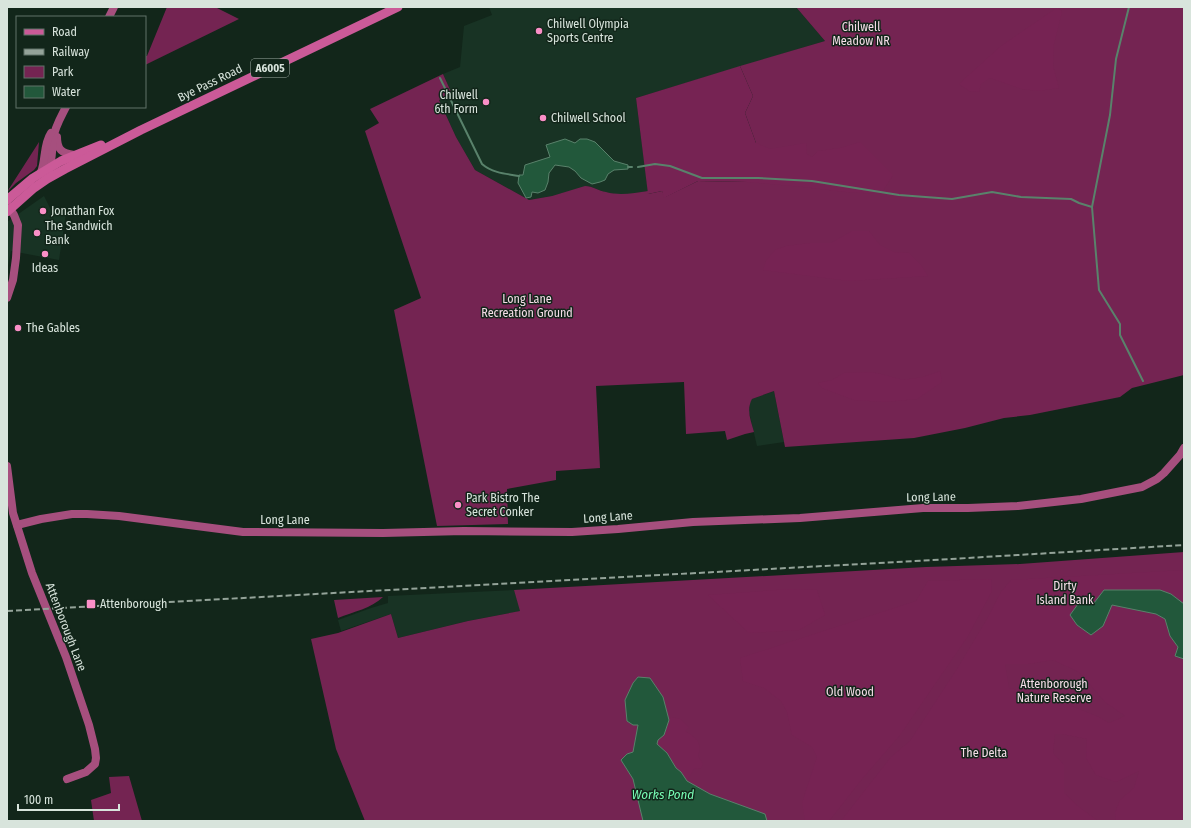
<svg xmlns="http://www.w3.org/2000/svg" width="1191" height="828" viewBox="0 0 1191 828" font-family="'Fira Sans Condensed',sans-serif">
	<rect width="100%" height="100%" fill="#12261a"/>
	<g fill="#183324">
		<path d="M 489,7 L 796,7 L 825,41 L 636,98 L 648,191 L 631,194 L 614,194 L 604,192 L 589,186 L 552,196 L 529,200 L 475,170 L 456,137 L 439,100 L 452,94 L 443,74 L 460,67 L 464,26 L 492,15 Z"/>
		<path d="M 44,196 L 53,214 L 66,213 L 59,260 L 11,251 L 7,271 L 7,222 Z"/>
		<path d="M 774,391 L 784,442 L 757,446 L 749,412 L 750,402 L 752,399 Z"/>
		<path d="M 514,590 L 521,611 L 468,621 L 398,638 L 391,614 L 341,631 L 338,620 L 371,608 L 388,603 L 388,596 Z"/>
	</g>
	<g fill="#742452">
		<path d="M 167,7 L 215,7 L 239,19 L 145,65 L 145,56 L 147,56 Z"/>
		<path d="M 796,7 L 1184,7 L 1184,375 L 1132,388 L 1120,397 L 1030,415 L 1004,418 L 965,428 L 914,438 L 785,447 L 774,391 L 752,399 C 746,410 751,421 754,432 L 745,434 L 727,440 L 725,431 L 686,434 L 684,382 L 596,386 L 600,468 L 556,471 L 556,480 L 507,489 L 508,524 L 437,526 L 394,310 L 421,298 L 365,131 L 379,123 L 370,109 L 443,74 L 452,94 L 439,100 L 456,137 L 475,170 L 529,200 L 552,196 L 585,186 C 593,186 599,191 606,192 C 620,196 634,193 648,191 L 648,194 L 662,191 L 665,197 L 698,181 L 747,182 L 756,143 L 745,113 L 753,96 L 740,66 L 825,41 Z"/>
		<path d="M 39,142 L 37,166 L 34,170 L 16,183 L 7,192 Z"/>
		<path d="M 1184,552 L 1184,821 L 365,821 L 336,749 L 311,639 L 338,633 L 391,614 L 398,638 L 468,621 L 520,611 L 514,590 L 926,567 L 1020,564 Z"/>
		<path d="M 383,597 C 372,608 353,612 338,618 L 334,600 Z"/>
		<path d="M 129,776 L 142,821 L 94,821 L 91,800 L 111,793 L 109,777 Z"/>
	</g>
	<g fill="#762353" fill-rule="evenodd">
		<path d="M 1058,7 L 1062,12 L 1054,44 L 1053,66 L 1059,88 L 1038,91 L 1022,89 L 990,78 L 981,84 L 979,92 L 969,91 L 959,84 L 1001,46 Z"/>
		<path d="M 740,66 L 753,96 L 745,113 L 756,143 L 770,149 L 806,143 L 807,154 L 812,157 L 818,151 L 840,148 L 860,142 L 893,175 L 881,194 L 846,192 L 803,187 L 747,182 L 698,181 L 664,198 L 662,191 L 648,194 L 636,98 Z"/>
		<path d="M 852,231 L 869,231 L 880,245 L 894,252 L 909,253 L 921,265 L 928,276 L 849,281 L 763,270 L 766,261 L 775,250 L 786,246 L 810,243 L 831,243 Z"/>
		<path d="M 940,371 L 942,382 L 917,399 L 885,402 L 854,400 L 822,388 L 818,383 L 832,380 L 844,373 L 870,372 L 881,374 L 903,380 L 923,377 Z"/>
		<path d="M 1184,570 L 1184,604 L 1171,594 L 1104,590 L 1094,603 L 1078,604 L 1103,626 L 1112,605 L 1156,614 L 1165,619 L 1170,636 L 1179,647 L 1175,656 L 1184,659 L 1184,821 L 1116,821 L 1115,813 L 1120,800 L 1134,788 L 1139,771 L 1116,782 L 1096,775 L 1086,758 L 1087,739 L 1062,734 L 1055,734 L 1053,753 L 1064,765 L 1064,793 L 1079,807 L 1098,821 L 841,821 L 891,757 L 910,741 L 957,669 L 987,619 L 1001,592 L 1011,580 ZM 1053,660 L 1079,672 L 1105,702 L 1125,716 L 1109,723 L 1099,717 L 1044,695 L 1009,688 L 1005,664 L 1028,664 Z"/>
		<path d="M 991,579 L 992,591 L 968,636 L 900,735 L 862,779 L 829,821 L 805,821 L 802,803 L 817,757 L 812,747 L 792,735 L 787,712 L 781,701 L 764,688 L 743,681 L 740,658 L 916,601 L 928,581 Z"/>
		<path d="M 791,589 L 817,590 L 825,615 L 799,630 L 749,633 L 708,595 Z"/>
		<path d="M 671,717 L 680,719 L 689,727 L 685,731 C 696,738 703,742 698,756 L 703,764 L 701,768 L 694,769 L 687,781 L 681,772 L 676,768 L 667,752 L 657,744 L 657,740 Z"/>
	</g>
	<g fill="#22583b" stroke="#59826b">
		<path d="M 565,139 L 575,143 L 580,139 L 587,139 L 595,142 L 614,161 L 628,165 L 628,169 L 614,170 L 608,174 L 605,180 L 600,182 L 592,184 L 581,178 L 575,171 L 569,167 L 555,165 L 549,173 L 548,182 L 545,190 L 538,193 L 532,192 L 531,197 L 526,198 L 525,196 L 518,183 L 519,175 L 523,175 L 525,165 L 550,157 L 546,145 Z"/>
		<path d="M 1104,590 L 1160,590 L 1171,594 L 1184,604 L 1184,659 L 1175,656 L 1178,647 L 1170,636 L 1165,619 L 1156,614 L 1112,605 L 1103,626 L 1091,635 L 1077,625 L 1070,615 L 1078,604 L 1094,603 Z"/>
		<path d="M 638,677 L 650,678 L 663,697 L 669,720 L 664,735 L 658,740 L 657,744 L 667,753 L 676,768 L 681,772 L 687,781 L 710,794 L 765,814 L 767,821 L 643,821 L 633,779 L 621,760 L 627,754 L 633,752 L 638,725 L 633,725 L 627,721 L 625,700 L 633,683 Z"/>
	</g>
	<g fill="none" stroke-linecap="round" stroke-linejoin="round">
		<g stroke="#59826b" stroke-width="2">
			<path d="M 1129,7 L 1116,59 L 1110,115 L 1092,207 L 1099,290 L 1120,324 L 1120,335 L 1143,381"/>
			<path d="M 440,78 L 482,164 C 492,173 507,174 519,176"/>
			<path d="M 628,167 L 632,167"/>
			<path d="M 638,167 L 655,164 L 670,166 L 702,178 L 758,178 L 812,181 L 899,195 L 952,199 L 992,192 L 1021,197 L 1071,199 L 1079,203 L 1092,207"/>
		</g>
		<g stroke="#a64f7e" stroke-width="8">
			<path d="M 109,17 L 114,7"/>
			<path d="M 57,137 C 57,150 62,153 74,155"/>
			<path d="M 49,171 C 52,161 52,150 53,140 C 54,128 61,117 66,107"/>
			<path d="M 41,172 C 46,160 43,145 51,133"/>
			<path d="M 7,298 L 13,280 L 16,258 L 18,225 L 14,215 L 7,204"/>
			<path d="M 7,466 L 13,513 L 32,573 L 66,657 L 89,725 L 95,749 L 96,758 L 95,764 L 86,772 L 67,779"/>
			<path d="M 17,525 L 41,519 L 72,514 L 87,514 L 119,516 L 243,532 L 383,533 L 464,531 L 572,532 L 618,529 L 693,522 L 800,518 L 923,508 L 968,508 L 1018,506 L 1081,499 L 1142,487 L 1157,479 L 1164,473 L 1180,455 L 1184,448"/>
		</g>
		<g stroke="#cb5a98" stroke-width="9">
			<path d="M 7,200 L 33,178 L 61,161 L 101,145"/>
			<path d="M 7,212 L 34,188 L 47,179 L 65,169 L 141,130 L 398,7"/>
		</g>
		<path stroke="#94a399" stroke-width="2" stroke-dasharray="6 3" stroke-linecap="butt" d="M 7,611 L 951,559 L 1184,545"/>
	</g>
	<g fill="#fa8fc7" stroke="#12261a" stroke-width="1.5">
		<circle cx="539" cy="31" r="4"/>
		<circle cx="486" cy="102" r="4"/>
		<circle cx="543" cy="118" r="4"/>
		<circle cx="43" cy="211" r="4"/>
		<circle cx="37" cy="233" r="4"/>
		<circle cx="45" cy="254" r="4"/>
		<circle cx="18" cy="328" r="4"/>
		<circle cx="458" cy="505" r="4"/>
		<rect x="86" y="599" width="10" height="10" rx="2"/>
	</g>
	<g text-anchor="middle" stroke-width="3" stroke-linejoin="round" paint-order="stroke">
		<rect fill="#12261a" stroke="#9daba2" stroke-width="1" x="251" y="59" width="38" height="18" rx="3"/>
		<g font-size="11" font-weight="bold" fill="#d8e4dc">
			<text x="270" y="72">A6005</text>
		</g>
		<g font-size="12" fill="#d8e4dc" stroke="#12261a" text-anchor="start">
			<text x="547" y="28">Chilwell Olympia<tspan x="547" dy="14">Sports Centre</tspan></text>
			<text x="478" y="99" text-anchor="end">Chilwell<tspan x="478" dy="14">6th Form</tspan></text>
			<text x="551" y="122">Chilwell School</text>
			<text x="51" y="215">Jonathan Fox</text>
			<text x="45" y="230">The Sandwich<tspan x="45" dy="14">Bank</tspan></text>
			<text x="45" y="272" text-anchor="middle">Ideas</text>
			<text x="26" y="332">The Gables</text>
			<text x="466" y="502">Park Bistro The<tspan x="466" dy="14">Secret Conker</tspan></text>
			<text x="100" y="608">Attenborough</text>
		</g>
		<g font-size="12" fill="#f6dde8" stroke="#12261a">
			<text x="861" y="31">Chilwell<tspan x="861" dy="14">Meadow NR</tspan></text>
			<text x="527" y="303">Long Lane<tspan x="527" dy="14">Recreation Ground</tspan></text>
			<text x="1065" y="590">Dirty<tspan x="1065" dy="14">Island Bank</tspan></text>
			<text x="1054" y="688">Attenborough<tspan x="1054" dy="14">Nature Reserve</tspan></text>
			<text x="850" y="696">Old Wood</text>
			<text x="984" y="757">The Delta</text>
		</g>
		<g font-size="12" fill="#d8e4dc" stroke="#12261a">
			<text transform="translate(210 83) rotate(-26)" y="4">Bye Pass Road</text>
			<text transform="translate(931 497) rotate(-1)" y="4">Long Lane</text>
			<text transform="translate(608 517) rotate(-4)" y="4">Long Lane</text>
			<text x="285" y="524">Long Lane</text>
			<text transform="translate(66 627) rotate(69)" y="4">Attenborough Lane</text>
		</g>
		<g font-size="13" font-style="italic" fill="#77fcb4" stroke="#12261a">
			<text x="663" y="799">Works Pond</text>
		</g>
	</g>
	<rect width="1191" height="828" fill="none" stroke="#d8e4dc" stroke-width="16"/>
	<rect x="16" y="16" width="130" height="92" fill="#12261a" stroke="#617268"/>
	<rect x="24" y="29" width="20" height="6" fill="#cb5a98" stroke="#617268"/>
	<text x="52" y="36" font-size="12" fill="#d8e4dc">Road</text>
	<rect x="24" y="49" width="20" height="6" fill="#94a399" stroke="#617268"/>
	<text x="52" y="56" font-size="12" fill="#d8e4dc">Railway</text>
	<rect x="24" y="66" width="20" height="12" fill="#742452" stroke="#617268"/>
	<text x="52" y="76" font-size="12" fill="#d8e4dc">Park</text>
	<rect x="24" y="86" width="20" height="12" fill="#22583b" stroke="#617268"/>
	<text x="52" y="96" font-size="12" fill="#d8e4dc">Water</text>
	<path d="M18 804v6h101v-6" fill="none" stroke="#d8e4dc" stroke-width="2"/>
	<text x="24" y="804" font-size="12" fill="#d8e4dc" stroke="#12261a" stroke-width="3" paint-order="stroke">100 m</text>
</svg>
